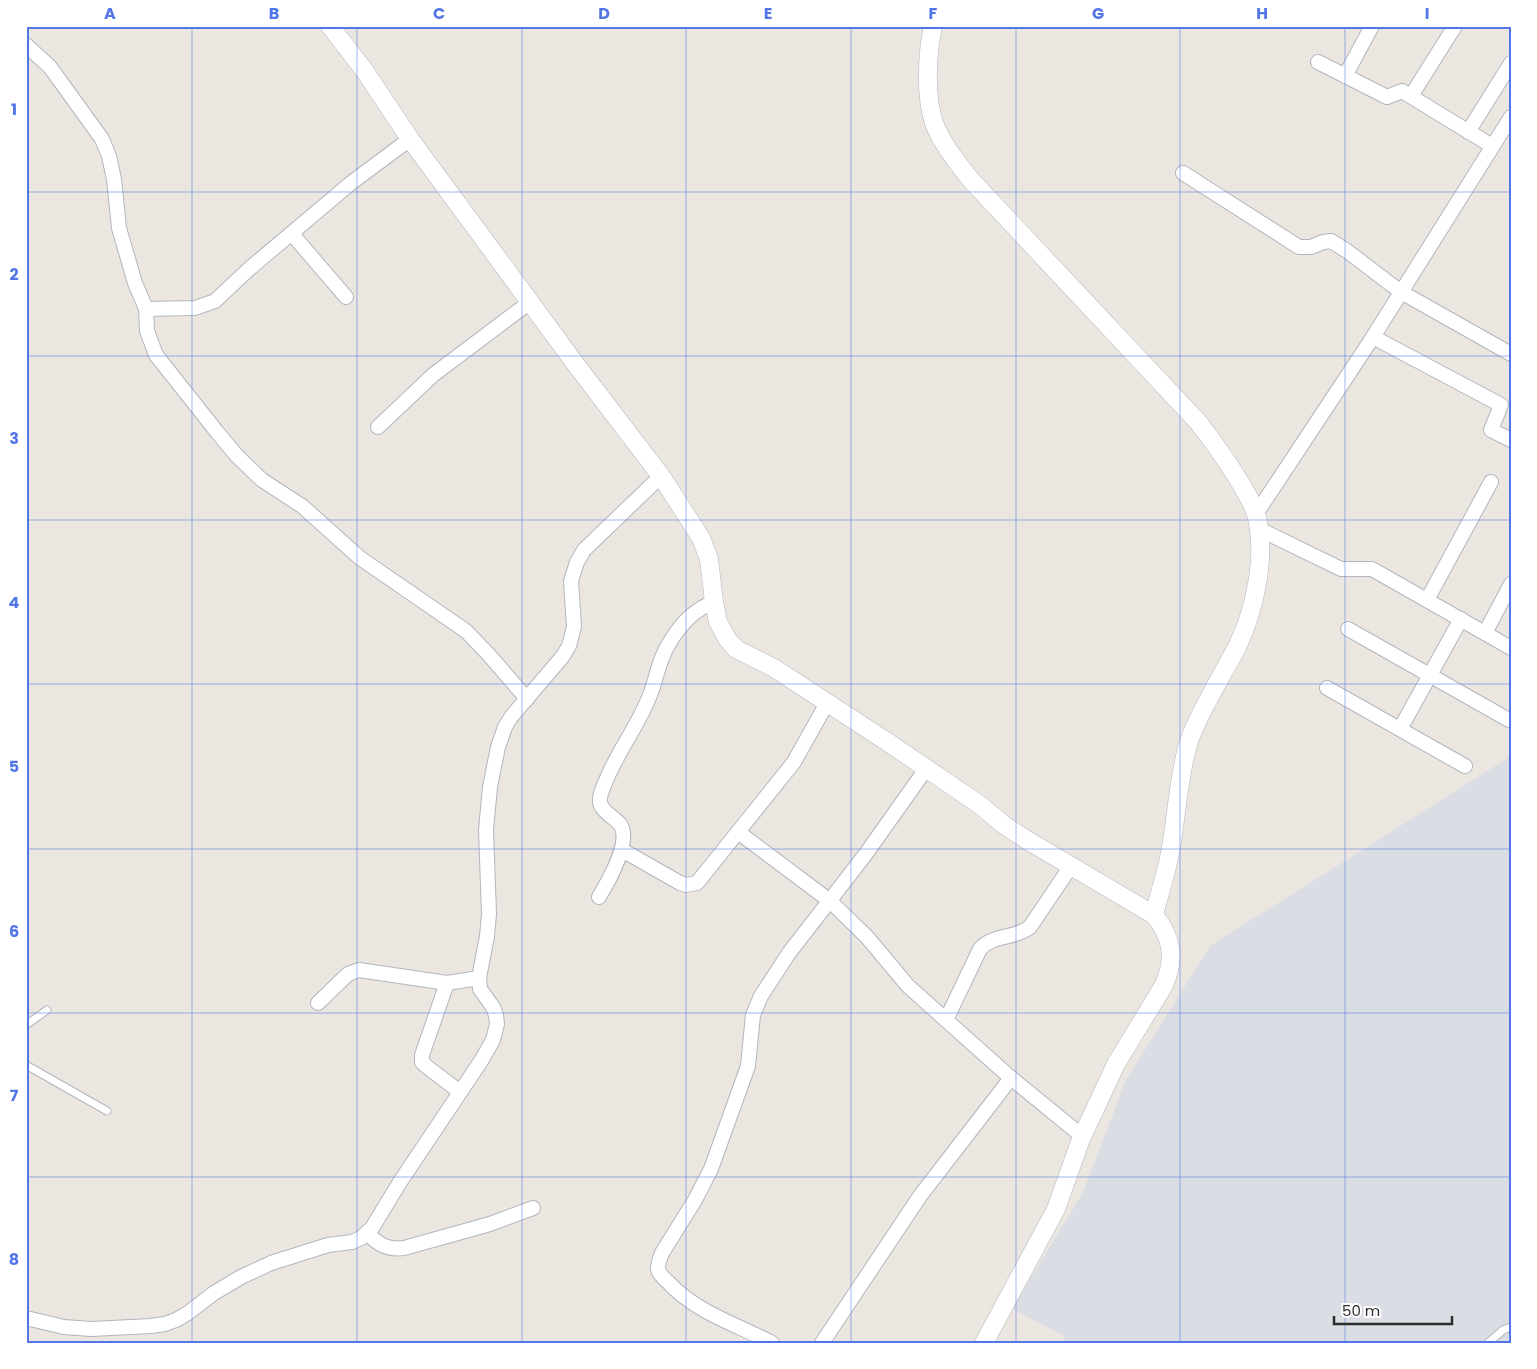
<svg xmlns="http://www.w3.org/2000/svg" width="1537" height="1369" viewBox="0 0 1537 1369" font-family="Poppins,sans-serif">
	<rect width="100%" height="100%" fill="#ece6e0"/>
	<path fill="#dbdde5" d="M 1511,756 L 1511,1343 L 1062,1343 L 1065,1336 L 1012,1309 L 1083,1192 L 1126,1080 L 1210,946 Z"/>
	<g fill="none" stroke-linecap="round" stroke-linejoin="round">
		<defs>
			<g id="service">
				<path d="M 26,1025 L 47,1010"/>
				<path d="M 26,1065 L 107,1111"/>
				<path d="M 1488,1343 L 1503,1330 L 1511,1327"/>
			</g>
			<g id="minor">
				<path d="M 26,45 L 50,67 L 102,139 L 109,156 L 114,179 L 119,228 L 135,283 L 146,309 L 195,308 L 215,301 L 249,269 L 351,183 L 410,139"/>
				<path d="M 1318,62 L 1387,97 L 1402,91 L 1492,146"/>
				<path d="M 1345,76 L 1372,26"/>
				<path d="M 1411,96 L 1455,26"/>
				<path d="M 1468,132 L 1511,63"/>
				<path d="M 1183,173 L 1299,247 L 1311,247 L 1323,242 L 1331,241 L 1347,251 L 1401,292 L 1511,354"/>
				<path d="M 292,234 L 346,297"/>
				<path d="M 146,309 L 147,331 L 156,355 L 217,432 L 237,456 L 262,480 L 302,506 L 360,558 L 466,631 L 489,655 L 527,699"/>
				<path d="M 1373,337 L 1501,405 L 1491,430 L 1511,440"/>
				<path d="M 378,427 L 433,375 L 530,302"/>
				<path d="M 1256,514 L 1373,337 L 1511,117"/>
				<path d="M 1259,529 L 1341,569 L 1372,569 L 1511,648"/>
				<path d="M 1427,600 L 1491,482"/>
				<path d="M 1348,629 L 1509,720"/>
				<path d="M 1485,633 L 1511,584"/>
				<path d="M 1327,688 L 1465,766"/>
				<path d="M 1400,729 L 1461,619"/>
				<path d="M 738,832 L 830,901 L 867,937 L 908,986 L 946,1020 L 980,949 C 993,934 1015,939 1030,927 L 1071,866"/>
				<path d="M 622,850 L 680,883 L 686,885 L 697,883 L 794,762 L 827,703"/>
				<path d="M 599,897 C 608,882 632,841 620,824 C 613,816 598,810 600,798 C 601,790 605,783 608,776 C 620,748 639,724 650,695 C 657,677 659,658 670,642 C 680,625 695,609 714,602"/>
				<path d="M 447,983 L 422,1055 L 422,1062 L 426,1066 L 460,1092"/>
				<path d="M 318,1003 L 348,974 L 359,970 L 447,983 L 479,978"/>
				<path d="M 946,1020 L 1011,1078 L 1082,1136"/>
				<path d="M 368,1234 C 379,1245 388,1250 404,1248 L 490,1224 L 533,1208"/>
				<path d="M 26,1318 L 64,1327 L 91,1329 L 151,1326 L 165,1324 L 176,1320 L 188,1313 L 214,1293 L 241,1277 L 271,1263 L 328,1245 L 352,1242 L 361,1238 L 372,1228 L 400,1182 L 481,1061 L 493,1040 L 497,1024 L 496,1015 L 493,1007 L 480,989 L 479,978 L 487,936 L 489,914 L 486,830 L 490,787 L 498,747 L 505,727 L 511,717 L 563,656 L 569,646 L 574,627 L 571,581 L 577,562 L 584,550 L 661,476"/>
				<path d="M 772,1343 C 736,1324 697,1313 669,1283 C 665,1279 658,1274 658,1268 C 658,1263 660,1258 662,1253 L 695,1200 L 711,1169 L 748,1066 L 753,1015 L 761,996 L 789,953 L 865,855 L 926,769"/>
				<path d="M 822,1343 L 920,1196 L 1011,1078"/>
			</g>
			<g id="tertiary">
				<path d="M 330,26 L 364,70 L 410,139 L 577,366 L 661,476 L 701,538 L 709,559 L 714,602 L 718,622 L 728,640 L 736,649 L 774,668 L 892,745 L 980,805 L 1004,825 L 1027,840 L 1154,915 C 1173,938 1175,959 1164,985 L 1116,1064 L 1081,1139 L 1056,1209 L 984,1343"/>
				<path d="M 933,26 C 927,54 925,96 934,123 C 942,144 957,162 970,179 L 1198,422 C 1215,444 1231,466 1245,491 C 1249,498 1254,506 1256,514 C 1267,555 1255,610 1237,647 C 1221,678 1201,708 1189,741 C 1178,777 1177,816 1170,853 C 1166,874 1159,895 1154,915"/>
			</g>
		</defs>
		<use href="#service" stroke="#b3b6be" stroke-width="9"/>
		<use href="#minor" stroke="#b3b6be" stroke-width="16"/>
		<use href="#tertiary" stroke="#b3b6be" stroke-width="19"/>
		<use href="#service" stroke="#fff" stroke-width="7"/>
		<use href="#minor" stroke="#fff" stroke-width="14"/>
		<use href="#tertiary" stroke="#fff" stroke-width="18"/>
	</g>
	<path fill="none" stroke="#5276e7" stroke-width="1" stroke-opacity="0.55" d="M 192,26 L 192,1343M 357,26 L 357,1343M 522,26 L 522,1343M 686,26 L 686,1343M 851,26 L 851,1343M 1016,26 L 1016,1343M 1180,26 L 1180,1343M 1345,26 L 1345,1343M 26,192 L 1511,192M 26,356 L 1511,356M 26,520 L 1511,520M 26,684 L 1511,684M 26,849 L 1511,849M 26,1013 L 1511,1013M 26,1177 L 1511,1177"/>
	<rect width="1537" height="1369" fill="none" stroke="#ffffff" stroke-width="55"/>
	<path d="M1334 1316v8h118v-8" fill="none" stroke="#2c2c2c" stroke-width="2.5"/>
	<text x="1342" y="1316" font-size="15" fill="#2c2c2c" stroke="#ffffff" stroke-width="4" paint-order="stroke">50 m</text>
	<rect x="28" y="28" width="1482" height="1314" fill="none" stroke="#5276e7" stroke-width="2"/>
	<g font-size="16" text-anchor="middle" font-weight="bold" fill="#5276e7">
		<text x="110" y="19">A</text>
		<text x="274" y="19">B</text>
		<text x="439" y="19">C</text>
		<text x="604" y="19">D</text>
		<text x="768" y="19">E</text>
		<text x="933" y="19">F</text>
		<text x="1098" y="19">G</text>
		<text x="1262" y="19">H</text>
		<text x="1427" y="19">I</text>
		<text x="14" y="115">1</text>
		<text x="14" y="280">2</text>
		<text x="14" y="444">3</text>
		<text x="14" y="608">4</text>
		<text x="14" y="772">5</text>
		<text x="14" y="937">6</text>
		<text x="14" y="1101">7</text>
		<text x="14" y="1265">8</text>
	</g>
</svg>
